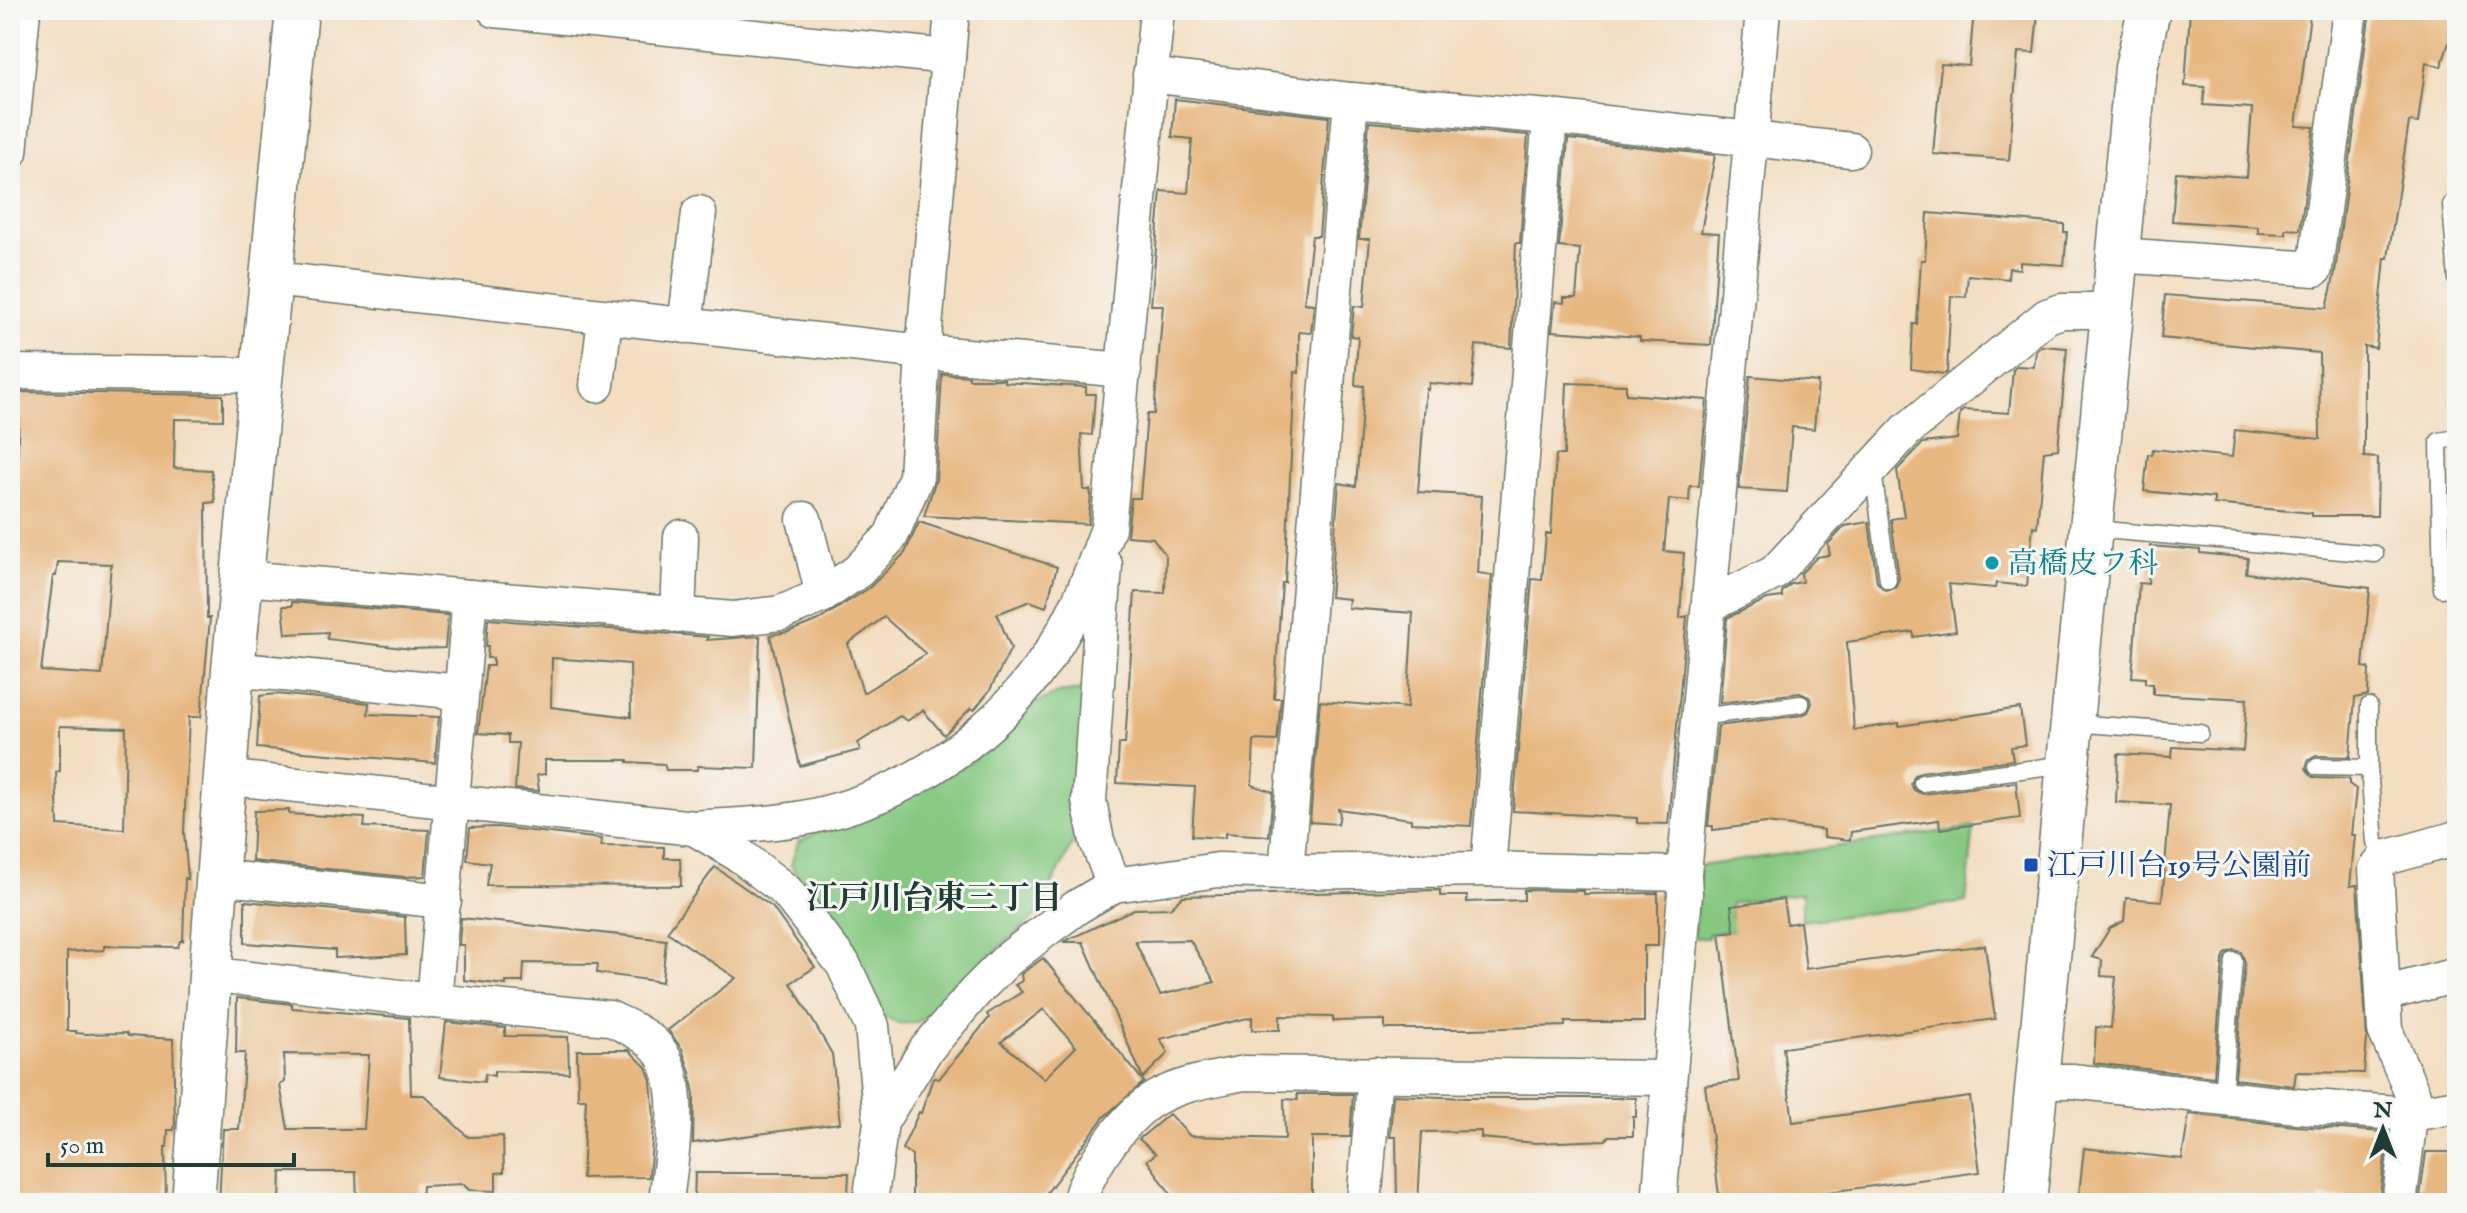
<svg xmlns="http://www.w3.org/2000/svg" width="2467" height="1213" viewBox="0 0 2467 1213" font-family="'IM FELL English','Noto Serif JP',serif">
	<rect width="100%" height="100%" fill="#f6f6f2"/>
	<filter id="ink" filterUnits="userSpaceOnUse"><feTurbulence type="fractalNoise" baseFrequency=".0125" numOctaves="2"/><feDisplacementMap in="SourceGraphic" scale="16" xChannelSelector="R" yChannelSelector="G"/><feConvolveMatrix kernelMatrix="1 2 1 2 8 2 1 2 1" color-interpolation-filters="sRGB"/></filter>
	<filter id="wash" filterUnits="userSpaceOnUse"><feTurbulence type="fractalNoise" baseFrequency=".006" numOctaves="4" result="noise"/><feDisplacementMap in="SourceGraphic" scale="32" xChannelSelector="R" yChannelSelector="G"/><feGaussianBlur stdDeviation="1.8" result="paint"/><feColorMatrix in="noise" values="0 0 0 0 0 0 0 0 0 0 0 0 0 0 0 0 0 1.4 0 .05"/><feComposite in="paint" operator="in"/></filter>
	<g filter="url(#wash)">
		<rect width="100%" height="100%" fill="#f3dec2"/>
		<g fill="#86c881" stroke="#52825a" stroke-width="2">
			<path d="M 1083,690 L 1081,826 L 1038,914 L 961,981 L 937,1009 L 917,1022 L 899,1024 L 883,1016 L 838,930 L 804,891 L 791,865 L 798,842 L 852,815 L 930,784 L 970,762 L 1027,707 L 1058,693 Z"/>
			<path d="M 1974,827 L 1966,902 L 1802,921 L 1802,893 L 1731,903 L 1732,917 L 1740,930 L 1708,934 L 1708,938 L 1694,938 L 1700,866 Z"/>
		</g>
		<g id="blocks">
			<g fill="#e7b781" fill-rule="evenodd">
				<path d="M 1974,10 L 2034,10 L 2038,13 L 2034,53 L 2018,52 L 2009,160 L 1933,154 L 1941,64 L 1969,66 Z"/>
				<path d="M 2190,10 L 2281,10 L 2310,14 L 2296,126 L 2314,127 L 2300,230 L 2286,229 L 2286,234 L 2258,233 L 2258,227 L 2172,221 L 2176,172 L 2247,177 L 2252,108 L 2203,105 L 2205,87 L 2185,86 Z"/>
				<path d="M 2370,10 L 2457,10 L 2457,18 L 2441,67 L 2426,62 L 2418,123 L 2409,122 L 2388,258 L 2385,258 L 2376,348 L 2364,346 L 2364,457 L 2378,458 L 2377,516 L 2312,516 L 2312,513 L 2214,504 L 2214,498 L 2144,491 L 2148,454 L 2152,455 L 2153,449 L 2232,457 L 2235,430 L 2320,439 L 2319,353 L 2161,338 L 2165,295 L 2327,308 L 2335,272 Z"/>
				<path d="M 1175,99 L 1329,117 L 1319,236 L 1312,236 L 1304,303 L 1314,304 L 1311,333 L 1299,332 L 1299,373 L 1295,372 L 1285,583 L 1282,583 L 1274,698 L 1281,698 L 1277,741 L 1254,740 L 1252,785 L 1273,792 L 1269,836 L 1225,833 L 1225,838 L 1192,836 L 1195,787 L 1117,783 L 1119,744 L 1125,744 L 1135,592 L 1165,593 L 1166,556 L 1153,538 L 1127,536 L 1131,498 L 1140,498 L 1147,414 L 1154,414 L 1163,305 L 1151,305 L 1161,191 L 1188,193 L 1192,139 L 1172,137 Z"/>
				<path d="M 1369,122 L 1528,135 L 1520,243 L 1516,243 L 1511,348 L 1476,345 L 1472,387 L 1429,383 L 1428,390 L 1426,389 L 1418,492 L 1482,496 L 1478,573 L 1492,575 L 1471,826 L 1411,823 L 1411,819 L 1338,809 L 1340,814 L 1338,824 L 1310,822 L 1320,701 L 1407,708 L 1413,613 L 1348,608 L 1349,599 L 1330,597 L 1339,483 L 1356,486 L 1364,386 L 1355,385 L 1358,337 L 1351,336 L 1354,306 L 1364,307 L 1370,239 L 1359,239 Z"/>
				<path d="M 1568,139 L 1715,155 L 1701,232 L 1719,233 L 1711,345 L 1640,341 L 1640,337 L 1552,331 L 1555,302 L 1564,303 L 1564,298 L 1576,298 L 1580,249 L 1559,247 Z"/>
				<path d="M 1928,213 L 2064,224 L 2064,232 L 2067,232 L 2064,265 L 2020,262 L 2020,269 L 2009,268 L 2008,279 L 1968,275 L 1966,297 L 1951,296 L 1947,372 L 1944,374 L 1911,369 L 1913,324 L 1917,324 L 1921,260 L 1925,260 Z"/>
				<path d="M 2042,346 L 2067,348 L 2058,449 L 2044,451 L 2037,527 L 2033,526 L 2027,586 L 1996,583 L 1995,588 L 1949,584 L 1956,631 L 1914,637 L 1913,632 L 1847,642 L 1854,730 L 1899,723 L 1899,726 L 2020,708 L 2025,745 L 2011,747 L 2013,760 L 1921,772 L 1915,775 L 1911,784 L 1914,790 L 1923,794 L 2016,782 L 2020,818 L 1940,829 L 1939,820 L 1851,832 L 1850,840 L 1824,837 L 1824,830 L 1766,823 L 1713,830 L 1713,826 L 1708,826 L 1718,726 L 1802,715 L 1808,712 L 1812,703 L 1809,697 L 1800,693 L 1720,703 L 1727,618 L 1767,599 L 1782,597 L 1782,592 L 1791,584 L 1802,582 L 1801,573 L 1817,557 L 1830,555 L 1828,544 L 1845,526 L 1869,522 L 1877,582 L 1885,590 L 1895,588 L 1899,578 L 1891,519 L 1904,517 L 1897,470 L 1923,443 L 1957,439 L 1960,413 L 1964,410 L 2009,413 L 2013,370 L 2017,366 L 2034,367 L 2036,351 Z"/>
				<path d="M 942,374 L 969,376 L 969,379 L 1004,379 L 1004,382 L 1086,387 L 1086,394 L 1095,394 L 1092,435 L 1081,434 L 1084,490 L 1090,490 L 1091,495 L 1088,524 L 924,516 L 936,479 Z"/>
				<path d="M 1750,376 L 1818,382 L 1814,429 L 1792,427 L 1787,492 L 1739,489 Z"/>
				<path d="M 1567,383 L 1626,385 L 1626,394 L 1707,400 L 1699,486 L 1690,486 L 1689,501 L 1669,499 L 1664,551 L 1684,553 L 1680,618 L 1687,616 L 1668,824 L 1637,823 L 1637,818 L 1513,811 L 1532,579 L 1542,580 L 1546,534 L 1551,534 L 1556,455 L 1564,455 Z"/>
				<path d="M 19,392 L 223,395 L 223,420 L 175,419 L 174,468 L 211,470 L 215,502 L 206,503 L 207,618 L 210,618 L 201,717 L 189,717 L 184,832 L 188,879 L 185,878 L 183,941 L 180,941 L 178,947 L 104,946 L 104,950 L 67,952 L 67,1031 L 76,1031 L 76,1033 L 86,1034 L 126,1033 L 128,1036 L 173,1039 L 175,1123 L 174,1130 L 168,1130 L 167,1147 L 165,1147 L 166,1203 L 10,1201 L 10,457 L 18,456 ZM 58,562 L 111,564 L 102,675 L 41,671 L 53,576 L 56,576 ZM 60,726 L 126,728 L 124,829 L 58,825 L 56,772 L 60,771 Z"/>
				<path d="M 919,522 L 1057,567 L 1046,607 L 1030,601 L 997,614 L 1011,648 L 990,690 L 974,710 L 971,708 L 944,735 L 923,710 L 907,721 L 900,716 L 858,743 L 860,750 L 800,766 L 770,635 L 788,632 L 819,620 L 869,588 L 905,553 ZM 884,617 L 926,654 L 863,693 L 848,644 Z"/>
				<path d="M 2150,546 L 2200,550 L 2200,553 L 2248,558 L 2246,573 L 2370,588 L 2363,667 L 2369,668 L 2368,695 L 2355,698 L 2350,757 L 2316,756 L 2308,761 L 2306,768 L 2311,776 L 2316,778 L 2349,779 L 2349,784 L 2356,789 L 2351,835 L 2355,835 L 2350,886 L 2357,885 L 2367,1038 L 2364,1073 L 2296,1072 L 2294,1086 L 2235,1079 L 2245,962 L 2241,952 L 2234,950 L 2225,954 L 2223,960 L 2214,1077 L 2094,1063 L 2096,1027 L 2111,1028 L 2116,977 L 2101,976 L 2102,960 L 2092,957 L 2110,928 L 2124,921 L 2126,898 L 2162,901 L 2170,805 L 2116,802 L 2118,754 L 2172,757 L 2173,747 L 2243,751 L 2247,699 L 2153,694 L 2153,684 L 2145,683 L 2145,678 L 2132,677 L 2139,583 L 2148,584 Z"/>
				<path d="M 292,602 L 448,615 L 445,648 L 412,649 L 327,639 L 328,632 L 286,634 L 283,606 L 292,606 Z"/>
				<path d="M 488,619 L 708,637 L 707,640 L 760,636 L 756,768 L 698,766 L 698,770 L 666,770 L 664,764 L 628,762 L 628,760 L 545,760 L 545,774 L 537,775 L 539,791 L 515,789 L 518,743 L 508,743 L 508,735 L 478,733 L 486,666 L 493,666 L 493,658 L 487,658 L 488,646 L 486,646 ZM 552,658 L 630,664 L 631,717 L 551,707 Z"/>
				<path d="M 276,694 L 369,703 L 368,714 L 439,717 L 435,763 L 257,748 L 260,696 Z"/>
				<path d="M 289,810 L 289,814 L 365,818 L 364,827 L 429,830 L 425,876 L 404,877 L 252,861 L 254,811 Z"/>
				<path d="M 497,827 L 602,839 L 601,846 L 664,847 L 664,858 L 680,858 L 681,886 L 486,885 L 490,863 L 467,860 L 470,828 Z"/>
				<path d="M 715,867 L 772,907 L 815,967 L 791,983 L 832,1054 L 840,1123 L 693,1143 L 694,1095 L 690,1072 L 682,1049 L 668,1030 L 736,978 L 667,932 Z"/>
				<path d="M 1440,890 L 1440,896 L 1467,896 L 1467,902 L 1524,900 L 1524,890 L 1584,891 L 1584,894 L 1658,893 L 1658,946 L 1644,946 L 1644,1022 L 1565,1022 L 1565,1026 L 1472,1029 L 1385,1029 L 1385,1020 L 1333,1021 L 1333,1017 L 1280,1016 L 1280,1030 L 1252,1030 L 1252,1017 L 1160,1039 L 1168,1053 L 1143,1078 L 1083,942 L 1063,942 L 1134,909 L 1170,908 L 1183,896 ZM 1190,940 L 1215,982 L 1160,995 L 1135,941 Z"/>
				<path d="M 1783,899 L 1787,924 L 1800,922 L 1806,969 L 1985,945 L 1995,1019 L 1783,1048 L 1793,1122 L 1970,1097 L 1980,1172 L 1744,1203 L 1720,1203 L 1705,1085 L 1739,1081 L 1720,933 L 1734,931 L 1731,906 Z"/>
				<path d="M 245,901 L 405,917 L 406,955 L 335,958 L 335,950 L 245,943 Z"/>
				<path d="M 461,918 L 666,940 L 662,982 L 597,973 L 598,964 L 524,963 L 523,982 L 506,982 L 506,985 L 464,980 L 464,945 L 459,945 Z"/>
				<path d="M 1043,958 L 1144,1082 L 1104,1117 L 1039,1203 L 912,1203 L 912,1155 L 902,1149 L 919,1112 L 921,1113 L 933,1078 L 939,1079 L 989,1018 L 987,1014 L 1022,992 L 1015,985 L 1022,981 L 1021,974 ZM 1044,1009 L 1076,1047 L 1044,1079 L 1001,1042 Z"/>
				<path d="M 237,998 L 292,1004 L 292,1008 L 409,1018 L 411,1095 L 424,1095 L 468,1137 L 503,1136 L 504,1172 L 496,1173 L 496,1191 L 469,1190 L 463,1184 L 422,1186 L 421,1203 L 357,1203 L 356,1172 L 281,1172 L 280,1203 L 219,1203 L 223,1129 L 239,1129 L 245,1053 L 236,1053 ZM 284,1054 L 369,1055 L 364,1129 L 288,1129 L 280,1085 L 285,1082 Z"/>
				<path d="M 446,1022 L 505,1028 L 505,1036 L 568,1037 L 569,1073 L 494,1071 L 494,1076 L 485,1074 L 484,1082 L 440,1077 Z"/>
				<path d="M 577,1050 L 629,1050 L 646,1067 L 651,1080 L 654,1118 L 649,1177 L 582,1178 L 586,1099 L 578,1099 Z"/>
				<path d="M 1297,1094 L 1353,1094 L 1350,1137 L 1312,1137 L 1312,1203 L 1177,1203 L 1147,1160 L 1156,1154 L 1139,1139 L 1169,1114 L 1190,1136 L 1285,1139 L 1284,1099 L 1298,1100 Z"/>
				<path d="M 1393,1095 L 1466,1098 L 1636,1098 L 1636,1117 L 1633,1117 L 1633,1136 L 1608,1136 L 1606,1140 L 1536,1143 L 1481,1138 L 1481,1131 L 1422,1132 L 1418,1203 L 1397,1203 L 1396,1137 L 1390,1137 Z"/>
				<path d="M 2189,1114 L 2296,1126 L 2384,1132 L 2383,1136 L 2388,1136 L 2379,1202 L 2319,1196 L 2319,1202 L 2078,1203 L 2084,1148 L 2182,1159 Z"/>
				<path d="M 2426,1152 L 2457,1152 L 2457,1200 L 2420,1196 Z"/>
				<path d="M 695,1173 L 849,1173 L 848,1193 L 843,1203 L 694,1203 Z"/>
			</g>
		</g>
	</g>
	<g filter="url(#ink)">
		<use href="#blocks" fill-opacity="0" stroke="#697566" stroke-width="2"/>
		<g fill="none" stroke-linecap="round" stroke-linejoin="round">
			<defs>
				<g id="service">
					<path d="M 2457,196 L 2451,205 L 2457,279"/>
					<path d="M 2457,438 L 2439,441 L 2442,589 L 2457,586"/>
					<path d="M 1873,471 L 1888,580"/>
					<path d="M 2093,529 L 2375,554"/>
					<path d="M 2369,706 L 2369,768 L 2375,842 L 2385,858"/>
					<path d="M 1699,717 L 1801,704"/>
					<path d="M 2074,723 L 2200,733"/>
					<path d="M 2317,767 L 2369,768"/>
					<path d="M 1922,783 L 2067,764"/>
					<path d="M 2223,1096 L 2234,961"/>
				</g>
				<g id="minor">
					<path d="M 495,10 L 948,57"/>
					<path d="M 1150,75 L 1351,100 L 1550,117 L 1851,150"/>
					<path d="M 10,152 L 23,10"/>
					<path d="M 2118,255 L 2315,269 L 2350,10"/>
					<path d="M 273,279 L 923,352 L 1124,370"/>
					<path d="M 685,326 L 699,213"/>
					<path d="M 10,372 L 262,375"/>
					<path d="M 597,385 L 605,318"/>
					<path d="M 804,519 L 823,595"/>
					<path d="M 1105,565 L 1089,801 L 1097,841 L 1114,885"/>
					<path d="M 242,578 L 733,619 L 781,613 L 823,595 L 858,571 L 891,536 L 916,477 L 923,352 L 952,10"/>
					<path d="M 1709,605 L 1774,573 L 1907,430 L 2047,316 L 2062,311 L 2112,311"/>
					<path d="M 678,616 L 681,537"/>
					<path d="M 233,669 L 460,692"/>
					<path d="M 223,777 L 694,828 C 738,825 784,824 826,813 C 926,788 1015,719 1065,629 C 1083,597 1095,563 1108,528 L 1157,10"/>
					<path d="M 694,828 L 741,856 L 786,891 L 843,964 L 858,996 L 872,1026 L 881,1122 L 870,1203"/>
					<path d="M 1488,869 L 1550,117"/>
					<path d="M 1286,872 L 1351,100"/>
					<path d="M 216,877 L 444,901"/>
					<path d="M 208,974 L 434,1001 L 609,1018 C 624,1025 639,1031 652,1042 C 689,1076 670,1158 666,1203"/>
					<path d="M 2383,994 L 2457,975"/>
					<path d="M 434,1001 L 470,597"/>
					<path d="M 2037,1081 L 2072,1081 L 2297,1106 L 2412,1114 L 2457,1106"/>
					<path d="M 881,1122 L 925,1051 L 975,992 L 1007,960 L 1047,929 L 1077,907 L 1114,885 L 1218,870 L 1286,872 L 1488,869 L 1684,874"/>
					<path d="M 1079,1203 C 1087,1169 1124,1117 1154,1099 C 1181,1083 1216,1079 1244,1073 L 1669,1078"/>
					<path d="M 1364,1203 L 1375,1074"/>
					<path d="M 1659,1203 L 1685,894 L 1684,874 L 1763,10"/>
					<path d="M 2399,1203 L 2413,1095 L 2385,1030 L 2376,869 L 2385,858 L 2457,838"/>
				</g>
				<g id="tertiary">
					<path d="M 193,1203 L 233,669 L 297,10"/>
					<path d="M 2025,1203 L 2136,68 L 2149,10"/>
				</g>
			</defs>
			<use href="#service" stroke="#697566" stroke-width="19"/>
			<use href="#minor" stroke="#697566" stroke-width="37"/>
			<use href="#tertiary" stroke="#697566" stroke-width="45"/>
			<use href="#service" stroke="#fff" stroke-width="16"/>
			<use href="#minor" stroke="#fff" stroke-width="34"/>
			<use href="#tertiary" stroke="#fff" stroke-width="42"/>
		</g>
	</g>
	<circle fill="#0f9aa8" stroke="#f6f6f2" stroke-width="3" cx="1992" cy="563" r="8"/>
	<rect fill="#1a4fb4" stroke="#f6f6f2" stroke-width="3" x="2023" y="857" width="16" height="16" rx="4"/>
	<g text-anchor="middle" stroke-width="6" stroke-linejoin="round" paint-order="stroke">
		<g font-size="30" fill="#0d838f" stroke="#f6f6f2" text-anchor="start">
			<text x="2008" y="573">高橋皮フ科</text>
		</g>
		<g font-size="30" fill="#164399" stroke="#f6f6f2" text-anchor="start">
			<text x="2047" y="875">江戸川台19号公園前</text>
		</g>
		<g font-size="32" font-weight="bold" fill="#1f3d34" stroke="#f6f6f2">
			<text x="934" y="908">江戸川台東三丁目</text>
		</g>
	</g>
	<rect width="2467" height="1213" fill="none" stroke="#f6f6f2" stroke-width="40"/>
	<g transform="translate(2383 1129)" stroke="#f6f6f2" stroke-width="6" paint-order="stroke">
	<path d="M0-6L14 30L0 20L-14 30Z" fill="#1f3d34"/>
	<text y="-12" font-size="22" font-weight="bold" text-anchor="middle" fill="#1f3d34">N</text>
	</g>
	<path d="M48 1153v12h246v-12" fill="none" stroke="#1f3d34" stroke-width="4"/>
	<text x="60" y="1153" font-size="24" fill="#1f3d34" stroke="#f6f6f2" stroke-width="6" paint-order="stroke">50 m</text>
</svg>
